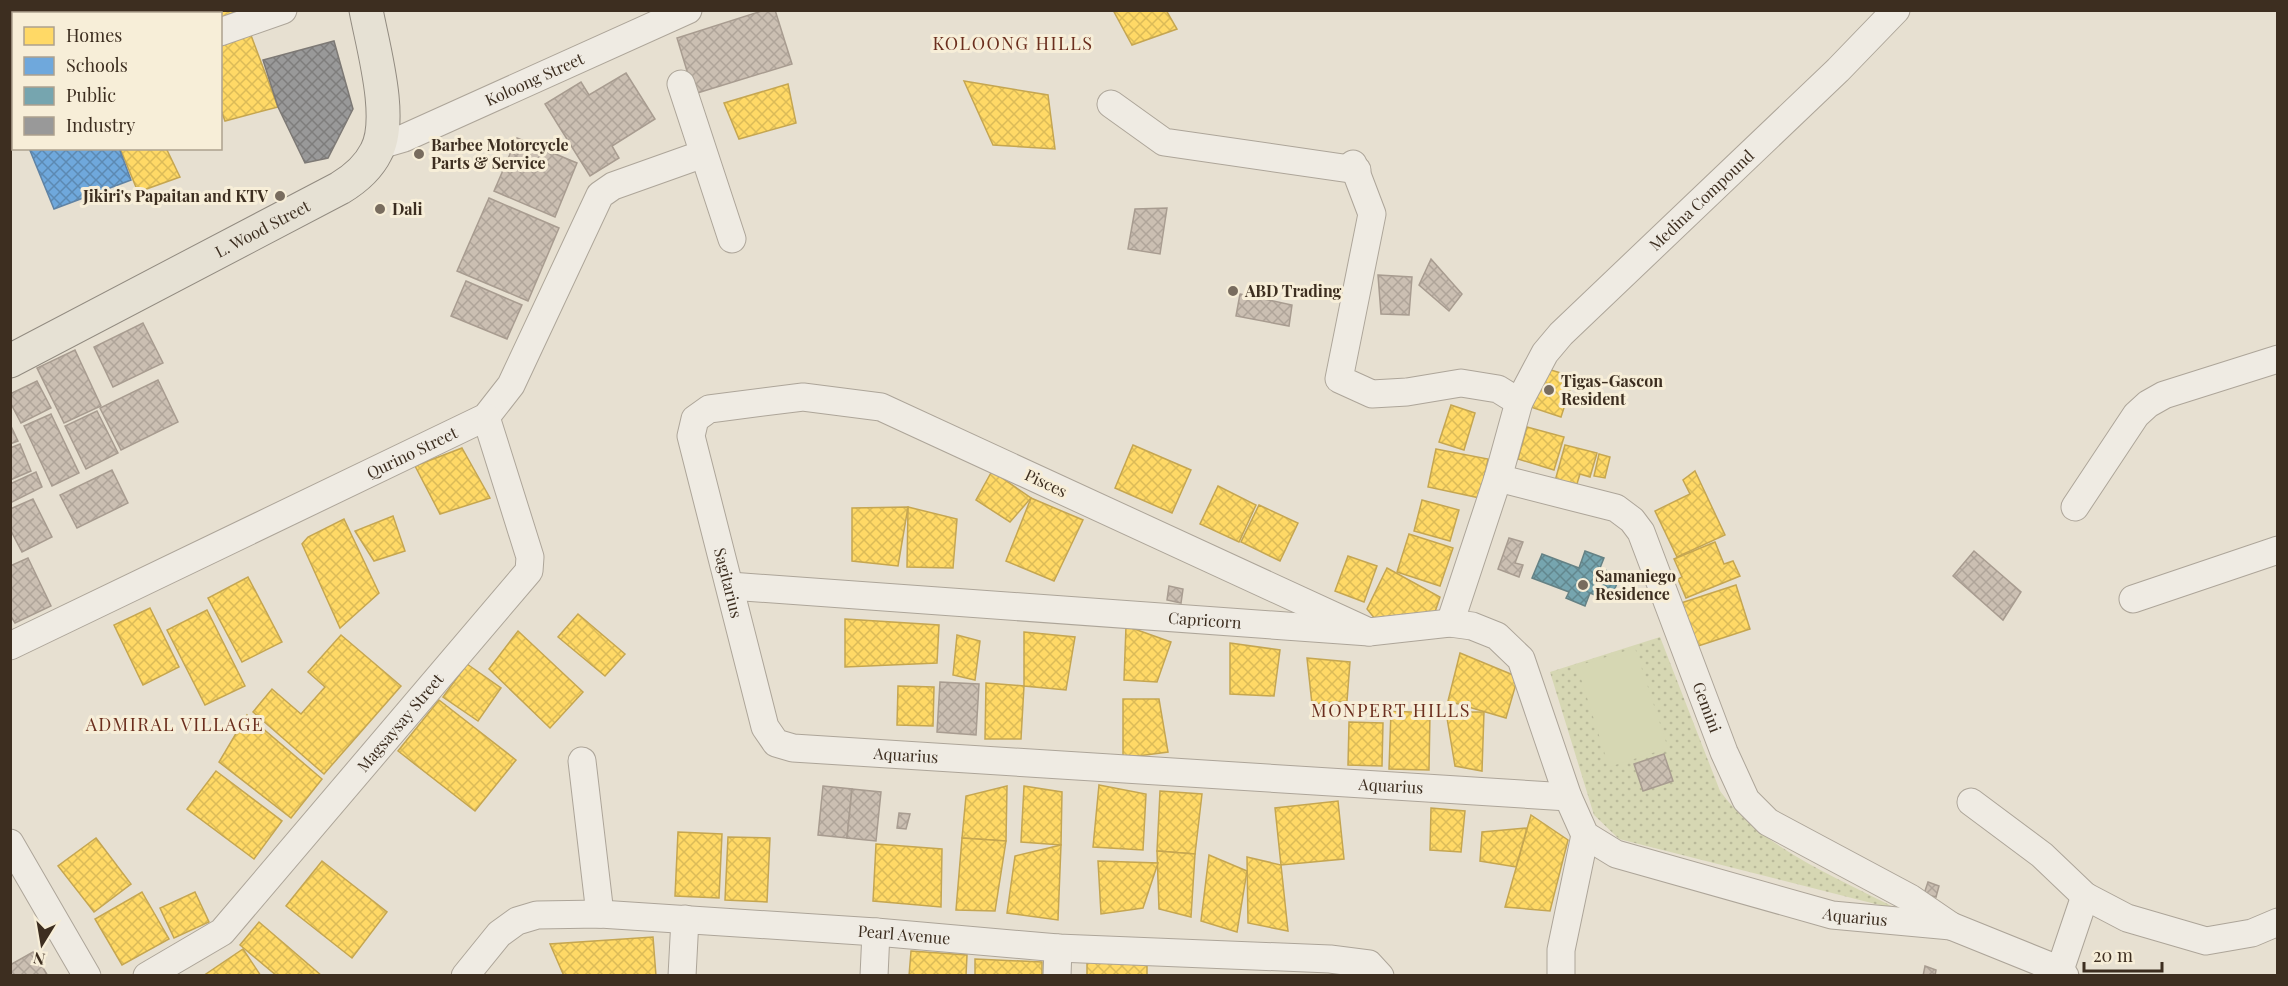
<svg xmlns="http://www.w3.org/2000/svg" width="2288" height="986" viewBox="0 0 2288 986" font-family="'Playfair Display',serif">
	<defs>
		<pattern id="grass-dots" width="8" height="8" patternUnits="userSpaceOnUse" patternTransform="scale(1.5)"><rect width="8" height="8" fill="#d6d7b3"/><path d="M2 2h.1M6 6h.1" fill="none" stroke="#b9b99a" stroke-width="1.8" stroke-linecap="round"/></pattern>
		<pattern id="homes-cross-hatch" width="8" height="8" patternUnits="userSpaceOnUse" patternTransform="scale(1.5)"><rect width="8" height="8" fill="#ffd966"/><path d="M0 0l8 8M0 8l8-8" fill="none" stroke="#dbbb58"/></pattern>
		<pattern id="schools-cross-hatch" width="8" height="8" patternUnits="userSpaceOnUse" patternTransform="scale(1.5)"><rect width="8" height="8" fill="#6fa8dc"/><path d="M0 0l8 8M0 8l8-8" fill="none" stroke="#5c89b2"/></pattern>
		<pattern id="public-cross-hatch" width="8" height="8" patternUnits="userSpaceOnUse" patternTransform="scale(1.5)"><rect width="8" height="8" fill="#76a5af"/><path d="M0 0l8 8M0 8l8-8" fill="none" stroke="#62878e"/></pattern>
		<pattern id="industry-cross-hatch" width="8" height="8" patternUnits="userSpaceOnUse" patternTransform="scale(1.5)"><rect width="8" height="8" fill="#999"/><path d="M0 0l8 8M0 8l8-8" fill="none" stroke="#7e7d7c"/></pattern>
		<pattern id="building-cross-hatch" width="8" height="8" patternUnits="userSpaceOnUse" patternTransform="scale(1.5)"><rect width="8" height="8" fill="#cbbfb2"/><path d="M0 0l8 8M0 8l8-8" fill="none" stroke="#afa499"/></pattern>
	</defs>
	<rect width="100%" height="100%" fill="#e7e0d1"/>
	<path fill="url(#grass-dots)" d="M 1660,637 L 1720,791 C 1762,849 1837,877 1899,910 L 1619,839 L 1594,815 L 1550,672 Z"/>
	<path fill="#d6d7b3" d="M 1635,648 L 1668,748 L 1609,767 L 1577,666 Z"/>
	<g fill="url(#homes-cross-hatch)" stroke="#c5a651" stroke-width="1.5">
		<path d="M 155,10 L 232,10 L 233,15 L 220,19 L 220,14 L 157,14 Z"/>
		<path d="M 1113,10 L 1166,10 L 1177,29 L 1132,45 Z"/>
		<path d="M 249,30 L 278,107 L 225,121 L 220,107 L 220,46 Z"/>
		<path d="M 964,81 L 1048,95 L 1055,149 L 993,145 Z"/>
		<path d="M 788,84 L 796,123 L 739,139 L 724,103 Z"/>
		<path d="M 120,148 L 166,148 L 180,177 L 138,192 Z"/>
		<path d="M 1541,367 L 1574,377 L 1561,417 L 1522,404 Z"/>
		<path d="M 1451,405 L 1475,413 L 1464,450 L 1439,442 Z"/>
		<path d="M 1527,427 L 1564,437 L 1554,470 L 1518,459 Z"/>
		<path d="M 1133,445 L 1191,470 L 1172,513 L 1115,488 Z"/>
		<path d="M 1565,445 L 1597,453 L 1590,477 L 1580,474 L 1576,487 L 1555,481 Z"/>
		<path d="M 462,448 L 490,498 L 440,514 L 415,466 Z"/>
		<path d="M 1436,449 L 1488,459 L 1480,498 L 1428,487 Z"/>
		<path d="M 1599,454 L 1610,457 L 1605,478 L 1594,476 Z"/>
		<path d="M 992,471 L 1031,498 L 1010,522 L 976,500 Z"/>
		<path d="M 1695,471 L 1725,535 L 1677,557 L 1655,511 L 1690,494 L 1683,480 Z"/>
		<path d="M 1218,486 L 1256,505 L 1239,542 L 1200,524 Z"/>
		<path d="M 1031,498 L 1083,520 L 1054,581 L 1006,561 Z"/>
		<path d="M 1422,500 L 1459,510 L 1450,541 L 1414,531 Z"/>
		<path d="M 1259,505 L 1298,523 L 1280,561 L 1241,542 Z"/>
		<path d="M 908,507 L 957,519 L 953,568 L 907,567 Z"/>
		<path d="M 908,507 L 898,566 L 852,561 L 852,508 Z"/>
		<path d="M 393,516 L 405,551 L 374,561 L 355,531 Z"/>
		<path d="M 344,519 L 379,593 L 340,628 L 302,544 L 308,537 Z"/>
		<path d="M 1409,534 L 1453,548 L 1440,586 L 1397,572 Z"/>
		<path d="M 1715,542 L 1724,564 L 1733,561 L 1740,576 L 1686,598 L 1678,579 L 1682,577 L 1674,559 Z"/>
		<path d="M 1348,556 L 1377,566 L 1364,602 L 1335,591 Z"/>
		<path d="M 1387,568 L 1440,597 L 1431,624 L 1376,620 L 1367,609 Z"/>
		<path d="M 248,577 L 282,642 L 242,662 L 208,598 Z"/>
		<path d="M 1736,585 L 1750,629 L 1695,647 L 1681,603 Z"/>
		<path d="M 150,608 L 179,667 L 143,685 L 114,625 Z"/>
		<path d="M 207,610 L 245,686 L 205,705 L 167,630 Z"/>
		<path d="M 578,614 L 625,654 L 605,676 L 558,637 Z"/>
		<path d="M 845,619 L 939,625 L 937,663 L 845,667 Z"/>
		<path d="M 1126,626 L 1171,642 L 1157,682 L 1124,680 Z"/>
		<path d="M 518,631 L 583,692 L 550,728 L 489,669 Z"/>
		<path d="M 1024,632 L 1075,637 L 1066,690 L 1024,686 Z"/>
		<path d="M 341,635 L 401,686 L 324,774 L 253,712 L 272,689 L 301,714 L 325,687 L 308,672 Z"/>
		<path d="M 957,635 L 980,641 L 975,680 L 953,675 Z"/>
		<path d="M 1230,643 L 1280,650 L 1274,696 L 1230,694 Z"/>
		<path d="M 1460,653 L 1518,677 L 1506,718 L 1448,701 Z"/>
		<path d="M 1307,658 L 1350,662 L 1347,701 L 1312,704 Z"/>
		<path d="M 467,664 L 501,688 L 478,721 L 443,697 Z"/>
		<path d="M 986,683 L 1024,686 L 1021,739 L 985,739 Z"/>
		<path d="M 898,686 L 934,687 L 933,726 L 897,725 Z"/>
		<path d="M 1123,699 L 1159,699 L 1168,752 L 1123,758 Z"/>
		<path d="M 439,700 L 516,760 L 475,811 L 398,751 Z"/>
		<path d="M 1391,711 L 1430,713 L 1429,770 L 1389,769 Z"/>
		<path d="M 1446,712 L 1484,712 L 1482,771 L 1455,766 Z"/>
		<path d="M 247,715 L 322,779 L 291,818 L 219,762 Z"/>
		<path d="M 1349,722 L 1383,723 L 1382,766 L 1348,765 Z"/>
		<path d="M 216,771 L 282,821 L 254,859 L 187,809 Z"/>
		<path d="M 1099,785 L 1146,794 L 1143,850 L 1093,847 Z"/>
		<path d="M 1007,786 L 1006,841 L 962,838 L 966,796 Z"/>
		<path d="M 1024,786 L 1062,792 L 1061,845 L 1021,842 Z"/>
		<path d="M 1160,791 L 1202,794 L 1195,854 L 1157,851 Z"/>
		<path d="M 1338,801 L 1344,859 L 1281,865 L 1275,808 Z"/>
		<path d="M 1431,808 L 1465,811 L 1461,852 L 1430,850 Z"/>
		<path d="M 1531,815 L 1568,840 L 1550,911 L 1505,907 Z"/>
		<path d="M 1527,828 L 1516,867 L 1480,861 L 1482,832 Z"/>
		<path d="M 678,832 L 722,834 L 719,898 L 675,896 Z"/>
		<path d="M 728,837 L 770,838 L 767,902 L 725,900 Z"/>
		<path d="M 96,838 L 131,884 L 94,912 L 58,866 Z"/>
		<path d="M 962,838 L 1006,841 L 995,911 L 956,910 Z"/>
		<path d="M 876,844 L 942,849 L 941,907 L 873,901 Z"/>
		<path d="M 1061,845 L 1058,920 L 1007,913 L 1015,856 Z"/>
		<path d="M 1157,851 L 1195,854 L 1191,917 L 1159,909 Z"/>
		<path d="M 1209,855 L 1247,871 L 1237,932 L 1201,921 Z"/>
		<path d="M 1247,857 L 1281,865 L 1288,931 L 1248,923 Z"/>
		<path d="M 322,861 L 387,912 L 352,958 L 286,906 Z"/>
		<path d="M 1098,861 L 1158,863 L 1143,908 L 1101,914 Z"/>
		<path d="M 142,892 L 169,939 L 122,965 L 95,919 Z"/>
		<path d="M 195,892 L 209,922 L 174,938 L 160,908 Z"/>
		<path d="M 259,922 L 322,976 L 277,976 L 240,945 Z"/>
		<path d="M 653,937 L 656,976 L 564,976 L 550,944 Z"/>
		<path d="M 243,949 L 261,976 L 203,976 Z"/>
		<path d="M 911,951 L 967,955 L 966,976 L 909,976 Z"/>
		<path d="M 975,959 L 1042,962 L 1042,976 L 975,976 Z"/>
		<path d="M 1087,962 L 1147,965 L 1147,976 L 1087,976 Z"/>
	</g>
	<path fill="url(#schools-cross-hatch)" stroke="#6083a4" stroke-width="1.5" d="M 29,148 L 119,148 L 131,180 L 54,209 Z"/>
	<path fill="url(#public-cross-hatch)" stroke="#658184" stroke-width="1.5" d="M 1585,551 L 1604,558 L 1600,568 L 1620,576 L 1610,601 L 1590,593 L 1585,606 L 1566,598 L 1569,592 L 1532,578 L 1542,554 L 1579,568 Z"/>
	<path fill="url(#industry-cross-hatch)" stroke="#7d7975" stroke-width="1.5" d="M 334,41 L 353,109 L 328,158 L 305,163 L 278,107 L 263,60 Z"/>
	<g fill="url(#building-cross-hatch)" stroke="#a89c90" stroke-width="1.5">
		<path d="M 765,10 L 775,10 L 792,64 L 694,94 L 677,38 Z"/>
		<path d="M 626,73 L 655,119 L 612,146 L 619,158 L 590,176 L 545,104 L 581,82 L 589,95 Z"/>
		<path d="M 517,138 L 577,163 L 555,217 L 494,191 Z"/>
		<path d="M 489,198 L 559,228 L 528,301 L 457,271 Z"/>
		<path d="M 1167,208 L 1160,254 L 1128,249 L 1135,209 Z"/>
		<path d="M 1431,259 L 1462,294 L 1449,311 L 1419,285 Z"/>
		<path d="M 1378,275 L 1412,277 L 1409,315 L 1381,314 Z"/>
		<path d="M 466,281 L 522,305 L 507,339 L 451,316 Z"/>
		<path d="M 1240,294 L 1292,305 L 1289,326 L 1236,316 Z"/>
		<path d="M 143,323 L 163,363 L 113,387 L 94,347 Z"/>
		<path d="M 75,350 L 101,406 L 64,423 L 37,368 Z"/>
		<path d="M 158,380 L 178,422 L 121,450 L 100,408 Z"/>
		<path d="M 37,381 L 51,408 L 21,423 L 10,402 L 10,394 Z"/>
		<path d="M 97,411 L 118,453 L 86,469 L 65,426 Z"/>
		<path d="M 51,414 L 79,473 L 52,486 L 24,426 Z"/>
		<path d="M 10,424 L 18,441 L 10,444 Z"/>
		<path d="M 20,444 L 31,471 L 10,480 L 10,448 Z"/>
		<path d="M 112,470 L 128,503 L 77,528 L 60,495 Z"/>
		<path d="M 36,472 L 42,487 L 10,503 L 10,484 Z"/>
		<path d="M 33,499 L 52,537 L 22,552 L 10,529 L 10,509 Z"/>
		<path d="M 1509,538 L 1523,542 L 1515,563 L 1523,565 L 1519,577 L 1498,569 Z"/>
		<path d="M 1974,551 L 2021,592 L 2003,620 L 1953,576 Z"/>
		<path d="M 28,558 L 51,606 L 15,623 L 10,615 L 10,566 Z"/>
		<path d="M 1169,586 L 1183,589 L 1181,603 L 1167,600 Z"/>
		<path d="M 940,682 L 979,684 L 976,735 L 937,732 Z"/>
		<path d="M 1664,754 L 1673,781 L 1643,791 L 1634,764 Z"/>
		<path d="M 823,786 L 852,789 L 847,838 L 818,835 Z"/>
		<path d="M 852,789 L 881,792 L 876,841 L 847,838 Z"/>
		<path d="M 899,813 L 910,814 L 906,829 L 897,828 Z"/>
		<path d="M 1928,882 L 1939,886 L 1936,897 L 1924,894 Z"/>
		<path d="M 33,952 L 48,976 L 10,976 L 10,965 Z"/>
		<path d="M 1925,966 L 1936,970 L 1935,976 L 1923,976 Z"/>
	</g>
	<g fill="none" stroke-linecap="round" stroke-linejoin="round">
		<defs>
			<g id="minor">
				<path d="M 220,32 L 283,10"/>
				<path d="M 681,84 L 732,239"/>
				<path d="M 10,103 L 14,102"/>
				<path d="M 1111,104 L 1164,142 L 1357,170"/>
				<path id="s1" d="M 380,145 L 404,138 L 688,10"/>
				<path d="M 1353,164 L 1372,214 L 1339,379 L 1372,394 L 1407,392 L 1461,383 L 1498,389 L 1519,402"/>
				<path id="s2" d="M 1498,478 L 1616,508 L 1632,520 L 1641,532 L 1724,752 L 1746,800 L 1768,822 L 1910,898 L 1951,926 L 2060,970 L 2065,976"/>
				<path d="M 2075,507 L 2136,415 L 2148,404 L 2164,395 L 2278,359"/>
				<path id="s3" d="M 730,586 L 1369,632 L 1450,623 L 1472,626 L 1497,636 L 1521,659 L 1568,797 L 1585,835 L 1616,854 L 1832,915 L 1951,926"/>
				<path d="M 2133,599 L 2278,550"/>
				<path id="s4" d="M 1450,623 L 1498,478 L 1519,402 L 1545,353 L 1561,334 L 1838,70 L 1896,10"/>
				<path id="s5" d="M 1369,632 L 881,407 L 803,397 L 709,409 L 695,419 L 691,436 L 765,727 L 776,743 L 793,748 L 1568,797"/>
				<path id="s6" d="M 10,646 L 486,417 L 511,385 L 600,195 L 613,186 L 703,154"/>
				<path d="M 582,761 L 600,914"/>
				<path d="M 1971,802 L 2042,855 L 2085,896 L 2127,918 L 2206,941 L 2252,933 L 2278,922"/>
				<path d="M 10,843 L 87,976"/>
				<path d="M 2060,970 L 2085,896"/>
				<path id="s7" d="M 147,976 L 222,932 L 529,571 L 530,557 L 486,417"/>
				<path id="s8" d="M 465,976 L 499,934 L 517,921 L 537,915 L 600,914 L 876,932 L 1058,948 L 1330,959 L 1369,964 L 1380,976"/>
				<path d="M 682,976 L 685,919"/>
				<path d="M 874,976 L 876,932"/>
				<path d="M 1057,976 L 1058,948"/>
				<path d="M 1561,976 L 1561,950 L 1585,835"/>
			</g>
			<g id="major">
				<path id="s9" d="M 10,361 L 340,188 C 355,179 368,168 376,152 C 394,120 373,47 366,10"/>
			</g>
		</defs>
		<use href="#minor" stroke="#ada599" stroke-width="29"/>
		<use href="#major" stroke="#928b80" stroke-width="35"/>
		<use href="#minor" stroke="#efebe3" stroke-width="27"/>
		<use href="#major" stroke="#e6e1d4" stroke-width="33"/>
	</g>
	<g fill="#786c5e" stroke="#f7eed8" stroke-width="2">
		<circle cx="419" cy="154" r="6"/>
		<circle cx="280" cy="196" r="6"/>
		<circle cx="380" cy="209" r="6"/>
		<circle cx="1233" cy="291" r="6"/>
		<circle cx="1549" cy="390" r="6"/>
		<circle cx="1583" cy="585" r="6"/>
	</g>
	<g text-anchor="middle" stroke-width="6" stroke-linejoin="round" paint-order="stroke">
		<g font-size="16" fill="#3d2e20" stroke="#f7eed8">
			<text dy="6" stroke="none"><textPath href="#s1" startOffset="168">Koloong Street</textPath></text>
			<text dy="6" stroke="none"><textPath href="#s4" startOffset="506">Medina Compound</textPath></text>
			<text dy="6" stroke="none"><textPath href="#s9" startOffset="285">L. Wood Street</textPath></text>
			<text dy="6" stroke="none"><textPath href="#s6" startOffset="446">Qurino Street</textPath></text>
			<text transform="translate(1046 483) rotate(25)" y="6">Pisces</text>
			<text dy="6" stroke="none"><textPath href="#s5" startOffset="897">Sagitarius</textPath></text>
			<text dy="6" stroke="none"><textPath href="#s3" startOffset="476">Capricorn</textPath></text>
			<text dy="6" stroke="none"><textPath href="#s2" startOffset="344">Gemini</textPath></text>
			<text dy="6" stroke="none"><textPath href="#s7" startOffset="362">Magsaysay Street</textPath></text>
			<text dy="6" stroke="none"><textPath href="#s5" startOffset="1196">Aquarius</textPath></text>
			<text dy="6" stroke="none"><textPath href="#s5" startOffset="1682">Aquarius</textPath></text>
			<text dy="6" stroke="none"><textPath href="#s3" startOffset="1276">Aquarius</textPath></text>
			<text dy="6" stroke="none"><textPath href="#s8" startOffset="465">Pearl Avenue</textPath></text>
		</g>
		<g font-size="16" font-weight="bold" fill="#3d2e20" stroke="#f7eed8" text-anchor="start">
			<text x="431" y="151">Barbee Motorcycle<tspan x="431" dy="18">Parts &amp; Service</tspan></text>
			<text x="268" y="202" text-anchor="end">Jikiri's Papaitan and KTV</text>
			<text x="392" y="215">Dali</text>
			<text x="1245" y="297">ABD Trading</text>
			<text x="1561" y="387">Tigas-Gascon<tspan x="1561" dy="18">Resident</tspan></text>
			<text x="1595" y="582">Samaniego<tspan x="1595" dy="18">Residence</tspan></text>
		</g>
		<g font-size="18" letter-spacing="1.5" fill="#6b2e1e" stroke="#f7eed8">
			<text x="1013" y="50">KOLOONG HILLS</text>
			<text x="1391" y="717">MONPERT HILLS</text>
			<text x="175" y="731">ADMIRAL VILLAGE</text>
		</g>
	</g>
	<rect width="2288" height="986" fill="none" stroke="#3d2e20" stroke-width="24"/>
	<rect x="12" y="12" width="210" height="138" fill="#f7eed8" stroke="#ada18e" stroke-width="1.5"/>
	<rect x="24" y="27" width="30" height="18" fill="#ffd966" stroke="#ada18e" stroke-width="1.5"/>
	<text x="66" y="42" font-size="18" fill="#3d2e20">Homes</text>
	<rect x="24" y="57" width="30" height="18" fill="#6fa8dc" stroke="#ada18e" stroke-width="1.5"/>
	<text x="66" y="72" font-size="18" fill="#3d2e20">Schools</text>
	<rect x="24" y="87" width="30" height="18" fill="#76a5af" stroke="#ada18e" stroke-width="1.5"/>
	<text x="66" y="102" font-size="18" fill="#3d2e20">Public</text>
	<rect x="24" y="117" width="30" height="18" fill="#999999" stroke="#ada18e" stroke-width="1.5"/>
	<text x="66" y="132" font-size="18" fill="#3d2e20">Industry</text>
	<g transform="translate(42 944) rotate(191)" stroke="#f7eed8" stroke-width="4.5" paint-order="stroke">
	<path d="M0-4.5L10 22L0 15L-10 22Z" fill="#3d2e20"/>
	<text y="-9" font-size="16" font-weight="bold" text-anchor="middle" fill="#3d2e20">N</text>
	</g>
	<path d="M2084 962v9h78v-9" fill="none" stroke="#3d2e20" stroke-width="3"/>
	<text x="2093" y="962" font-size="18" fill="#3d2e20" stroke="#f7eed8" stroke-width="4.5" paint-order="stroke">20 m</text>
</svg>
